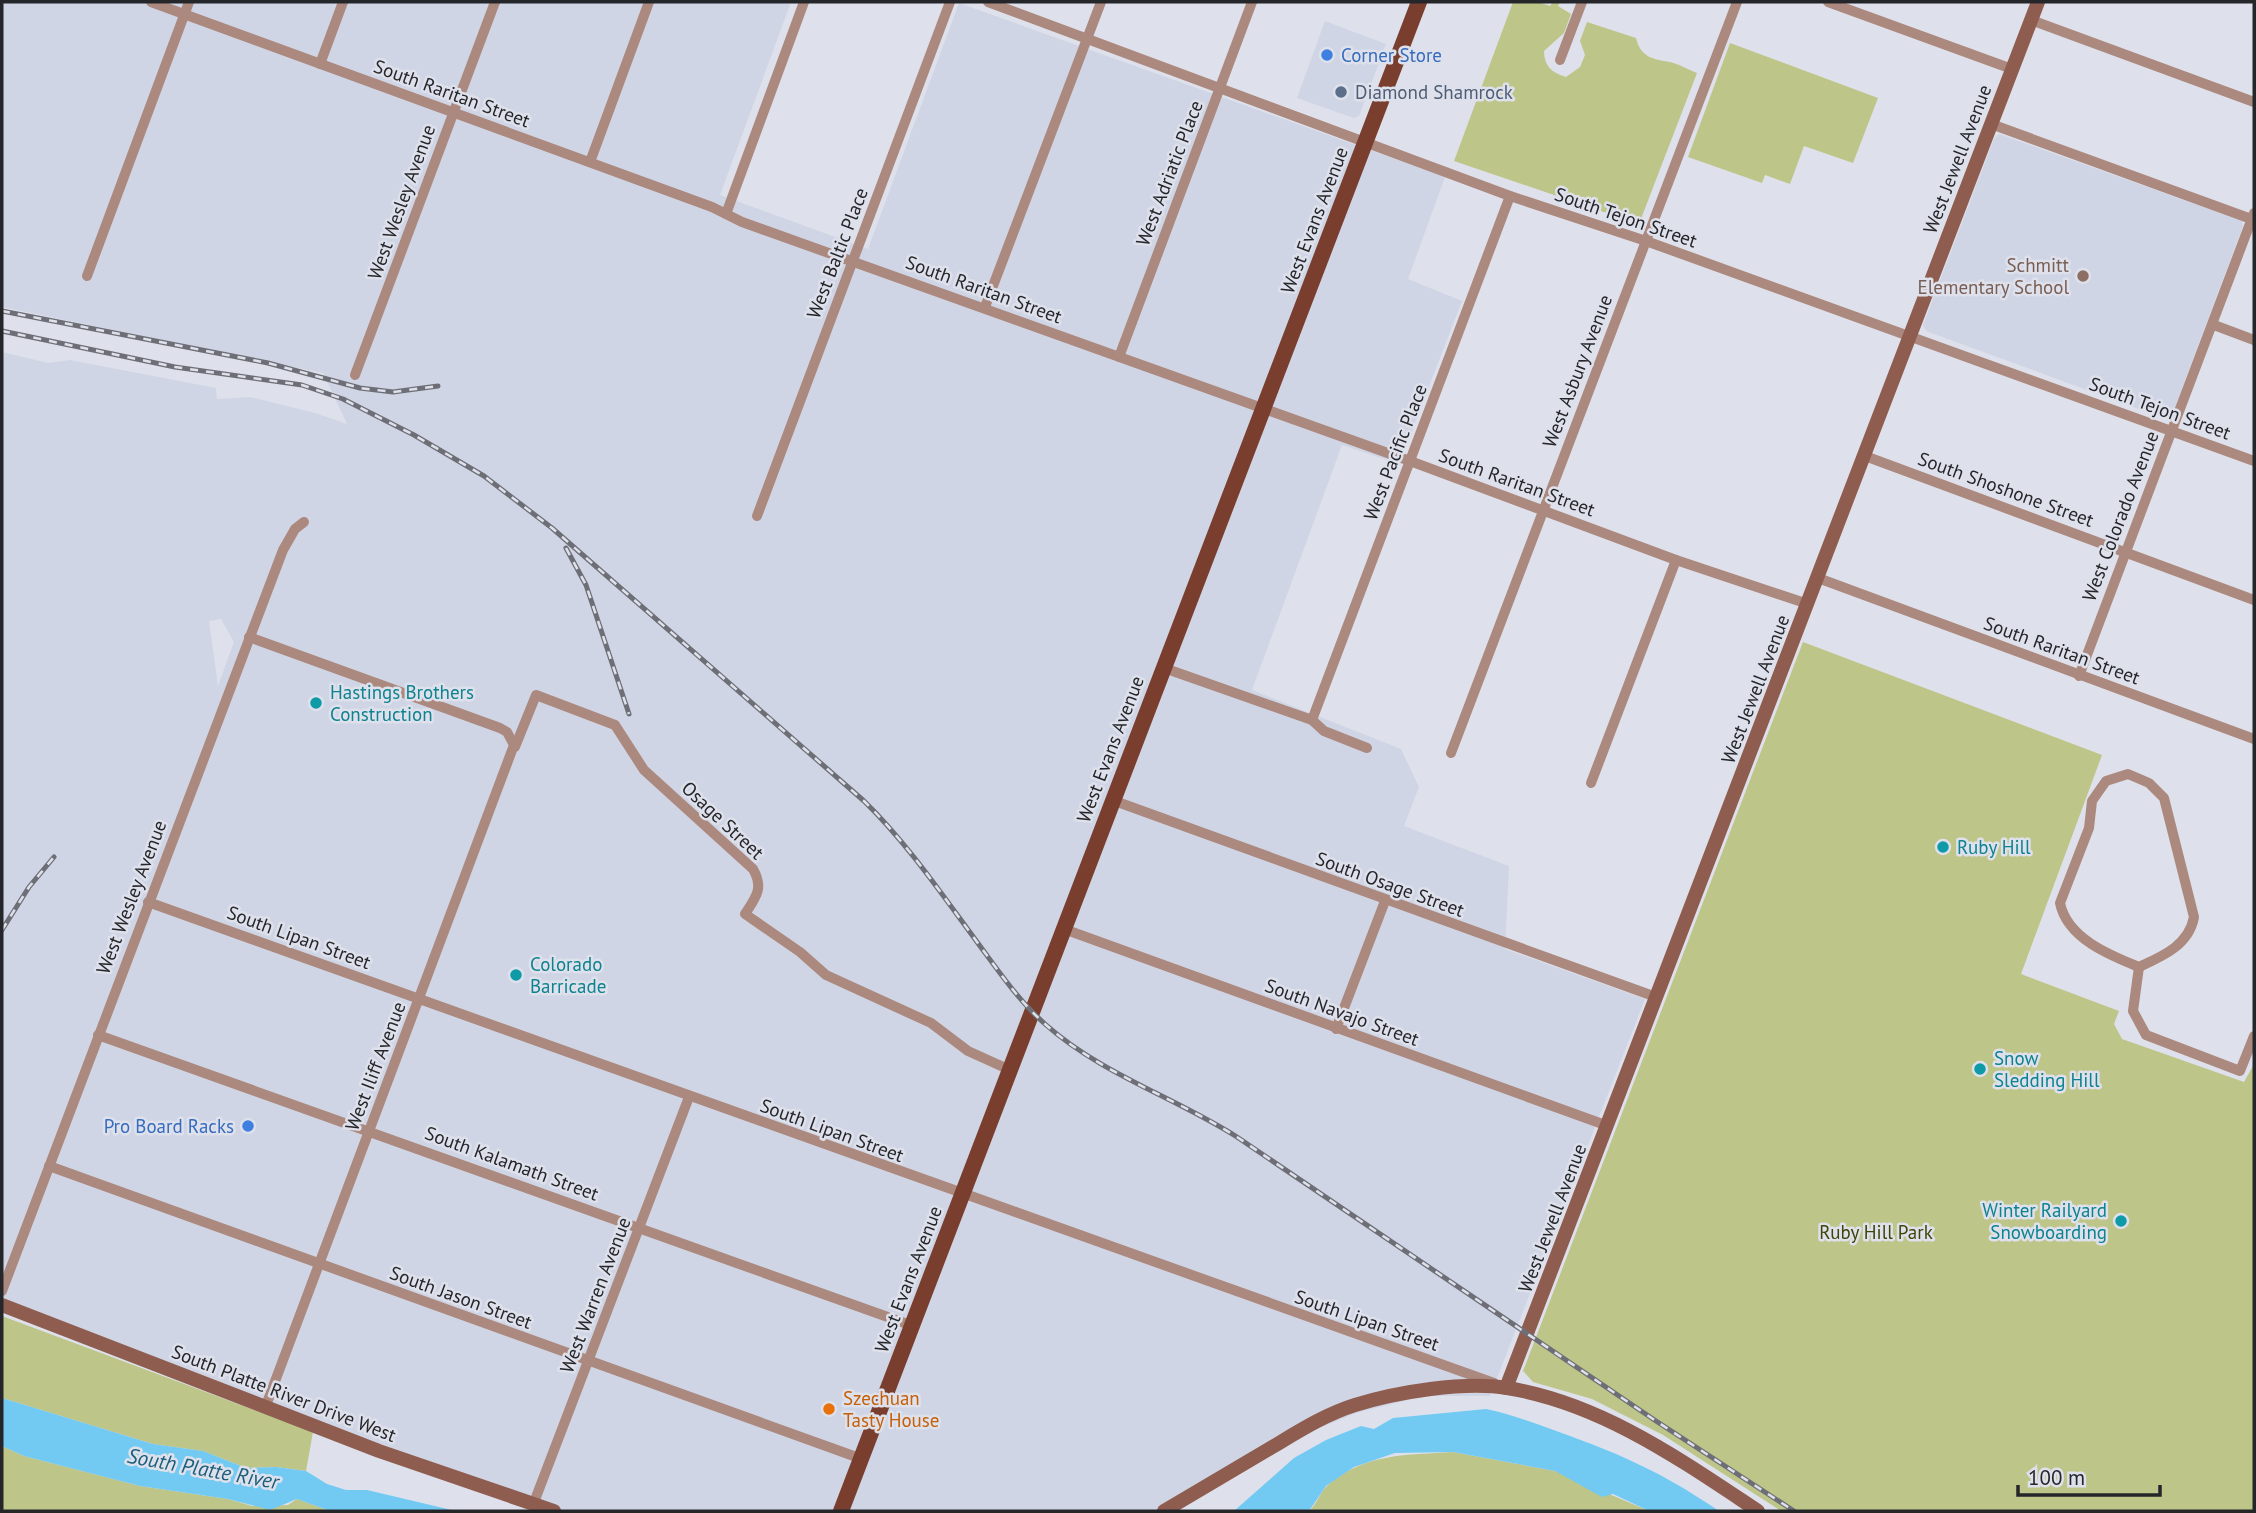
<svg xmlns="http://www.w3.org/2000/svg" width="2256" height="1513" viewBox="0 0 2256 1513" font-family="'PT Sans',sans-serif">
	<rect width="100%" height="100%" fill="#dee1eb"/>
	<g fill="#cfd5e5" fill-rule="evenodd">
		<path d="M 2,2 L 791,2 L 720,195 L 868,249 L 959,3 L 1445,177 L 1408,279 L 1462,301 L 1399,464 L 1342,445 L 1252,690 L 1401,749 L 1419,787 L 1404,826 L 1509,866 L 1505,949 L 1645,999 L 1490,1396 L 1424,1396 L 1356,1413 L 1307,1433 L 1177,1511 L 533,1511 L 2,1312 L 2,352 L 48,363 L 70,360 L 216,388 L 217,399 L 250,397 L 315,413 L 347,424 L 323,373 L 2,307 ZM 221,619 L 234,642 L 218,686 L 209,621 Z"/>
		<path d="M 1325,21 L 1386,44 L 1359,116 L 1354,118 L 1297,98 Z"/>
		<path d="M 1999,134 L 2242,221 L 2243,226 L 2171,417 L 2166,419 L 1926,331 L 1923,325 L 1994,139 Z"/>
	</g>
	<g fill="#bec588">
		<path d="M 1513,2 L 1538,2 L 1550,6 L 1553,2 L 1560,2 L 1558,6 L 1571,14 L 1564,33 L 1544,51 C 1544,66 1552,73 1566,77 L 1580,67 L 1585,55 L 1580,41 L 1587,22 L 1636,38 C 1641,58 1653,59 1670,62 C 1679,64 1689,70 1697,73 L 1639,224 L 1454,161 Z"/>
		<path d="M 1730,43 L 1878,98 L 1853,163 L 1804,146 L 1790,184 L 1765,175 L 1762,183 L 1688,157 Z"/>
		<path d="M 1803,642 L 2102,755 L 2021,974 L 2119,1011 L 2114,1024 L 2122,1039 L 2244,1082 L 2254,1064 L 2254,1511 L 1781,1511 L 1663,1435 L 1592,1399 L 1533,1382 L 1523,1371 Z"/>
		<path d="M 2,1316 L 313,1432 L 306,1471 L 276,1467 L 246,1468 L 203,1451 L 153,1444 L 2,1398 Z"/>
		<path d="M 2,1446 L 24,1456 L 140,1486 L 228,1499 L 252,1506 L 288,1505 L 297,1499 L 330,1511 L 2,1511 Z"/>
		<path d="M 1453,1452 L 1555,1471 L 1649,1511 L 1309,1511 C 1317,1504 1320,1492 1328,1485 C 1365,1453 1407,1455 1453,1452 Z"/>
	</g>
	<g fill="#72caf3">
		<path d="M 2,1398 L 153,1444 L 203,1451 L 246,1468 L 276,1467 L 306,1471 L 327,1484 L 346,1490 L 367,1490 L 456,1511 L 330,1511 L 297,1499 L 270,1510 L 228,1499 L 140,1486 L 24,1456 L 2,1446 Z"/>
		<path d="M 1486,1409 C 1511,1414 1534,1423 1559,1432 C 1623,1455 1663,1473 1719,1511 L 1649,1511 L 1613,1494 L 1602,1497 L 1555,1471 L 1453,1452 L 1395,1453 L 1354,1467 L 1326,1486 L 1309,1511 L 1234,1511 L 1294,1458 L 1326,1440 L 1361,1426 L 1374,1429 L 1393,1418 Z"/>
	</g>
	<g fill="none" stroke-linecap="round" stroke-linejoin="round">
		<g stroke="#ac897e" stroke-width="10">
			<path d="M 151,2 L 712,207 L 742,222 L 1410,461 L 1676,560 L 1808,604"/>
			<path d="M 988,2 L 1510,196 L 1646,241 L 2254,461"/>
			<path d="M 1828,2 L 2012,69"/>
			<path d="M 2031,20 L 2254,102"/>
			<path d="M 1560,60 L 1582,2"/>
			<path d="M 320,64 L 343,2"/>
			<path d="M 1991,124 L 2254,220"/>
			<path d="M 590,162 L 649,2"/>
			<path d="M 726,214 L 804,2"/>
			<path d="M 87,276 L 189,2"/>
			<path d="M 985,307 L 1101,2"/>
			<path d="M 2214,325 L 2254,340"/>
			<path d="M 1119,357 L 1252,2"/>
			<path d="M 355,375 L 495,2"/>
			<path d="M 1865,456 L 2254,600"/>
			<path d="M 757,516 L 950,2"/>
			<path d="M 1818,578 L 2254,739"/>
			<path d="M 249,637 L 500,728 L 507,732 L 514,745 L 265,1408"/>
			<path d="M 1164,668 L 1312,720 L 1324,731 L 1367,748"/>
			<path d="M 2079,676 L 2254,213"/>
			<path d="M 1312,720 L 1510,196"/>
			<path d="M 515,747 L 536,695 L 615,725 L 644,770 L 753,869 C 764,888 756,897 745,914 L 800,952 L 826,975 L 931,1023 L 968,1051 L 1010,1070"/>
			<path d="M 1451,753 L 1737,2"/>
			<path d="M 2128,774 L 2149,783 L 2164,798 L 2194,917 C 2189,945 2163,956 2139,967 C 2109,955 2067,938 2060,903 L 2089,828 L 2092,801 L 2106,781 Z"/>
			<path d="M 1591,783 L 1676,560"/>
			<path d="M 1112,800 L 1656,997"/>
			<path d="M 148,902 L 1494,1383"/>
			<path d="M 1064,929 L 1608,1126"/>
			<path d="M 2139,967 L 2133,1011 L 2146,1035 L 2240,1071 L 2254,1036"/>
			<path d="M 1336,1029 L 1385,901"/>
			<path d="M 98,1035 L 913,1326"/>
			<path d="M 49,1166 L 862,1459"/>
			<path d="M 2,1291 L 283,550 L 295,529 L 304,522"/>
			<path d="M 533,1505 L 689,1097"/>
		</g>
		<g stroke="#8f5d4f" stroke-width="14">
			<path d="M 2,1305 L 379,1451 L 554,1511"/>
			<path d="M 1506,1388 L 2038,2"/>
			<path d="M 1164,1511 C 1201,1489 1237,1468 1274,1446 C 1299,1431 1326,1414 1355,1405 C 1397,1392 1464,1381 1507,1388 C 1601,1403 1681,1460 1758,1511"/>
		</g>
		<path stroke="#793e2d" stroke-width="16" d="M 841,1511 L 1419,2"/>
		<defs>
			<g id="rail">
				<path d="M 2,311 L 268,363 L 360,388 L 393,392 L 438,386"/>
				<path d="M 2,331 L 175,367 L 302,385 L 343,399 L 414,435 L 484,476 L 552,528 L 864,801 C 908,844 943,896 980,946 C 1000,973 1019,1001 1045,1024 C 1101,1074 1174,1097 1237,1137 L 1656,1421 L 1794,1511"/>
				<path d="M 566,548 L 586,585 L 629,714"/>
				<path d="M 2,930 L 29,887 L 54,857"/>
			</g>
		</defs>
		<use href="#rail" stroke="#6e6f76" stroke-width="5"/>
		<use href="#rail" stroke="#dee1eb" stroke-width="2.5" stroke-dasharray="8" stroke-linecap="butt"/>
	</g>
	<g fill="#3f7fe0" stroke="#dee1eb" stroke-width="2.5">
		<circle cx="1327" cy="55" r="7"/>
		<circle cx="248" cy="1126" r="7"/>
	</g>
	<circle fill="#5c6f8a" stroke="#dee1eb" stroke-width="2.5" cx="1341" cy="92" r="7"/>
	<circle fill="#8d6e63" stroke="#dee1eb" stroke-width="2.5" cx="2083" cy="276" r="7"/>
	<g fill="#0f9aa8" stroke="#dee1eb" stroke-width="2.5">
		<circle cx="316" cy="703" r="7"/>
		<circle cx="1943" cy="847" r="7"/>
		<circle cx="516" cy="975" r="7"/>
		<circle cx="1980" cy="1069" r="7"/>
		<circle cx="2121" cy="1221" r="7"/>
	</g>
	<circle fill="#e8710a" stroke="#dee1eb" stroke-width="2.5" cx="829" cy="1409" r="7"/>
	<g text-anchor="middle" stroke-width="5" stroke-linejoin="round" paint-order="stroke">
		<g font-size="19" fill="#366cbe" stroke="#dee1eb" text-anchor="start">
			<text x="1341" y="62">Corner Store</text>
			<text x="234" y="1133" text-anchor="end">Pro Board Racks</text>
		</g>
		<g font-size="19" fill="#4e5e75" stroke="#dee1eb" text-anchor="start">
			<text x="1355" y="99">Diamond Shamrock</text>
		</g>
		<g font-size="19" fill="#25262a" stroke="#dee1eb">
			<text transform="translate(452 93) rotate(20)" y="7">South Raritan Street</text>
			<text transform="translate(1957 159) rotate(-69)" y="7">West Jewell Avenue</text>
			<text transform="translate(1169 173) rotate(-69)" y="7">West Adriatic Place</text>
			<text transform="translate(401 202) rotate(-70)" y="7">West Wesley Avenue</text>
			<text transform="translate(1626 217) rotate(19)" y="7">South Tejon Street</text>
			<text transform="translate(1314 220) rotate(-69)" y="7">West Evans Avenue</text>
			<text transform="translate(837 253) rotate(-69)" y="7">West Baltic Place</text>
			<text transform="translate(984 289) rotate(20)" y="7">South Raritan Street</text>
			<text transform="translate(1577 371) rotate(-69)" y="7">West Asbury Avenue</text>
			<text transform="translate(2160 408) rotate(20)" y="7">South Tejon Street</text>
			<text transform="translate(1395 452) rotate(-69)" y="7">West Pacific Place</text>
			<text transform="translate(1517 482) rotate(20)" y="7">South Raritan Street</text>
			<text transform="translate(2006 489) rotate(20)" y="7">South Shoshone Street</text>
			<text transform="translate(2120 516) rotate(-69)" y="7">West Colorado Avenue</text>
			<text transform="translate(2062 650) rotate(20)" y="7">South Raritan Street</text>
			<text transform="translate(1755 689) rotate(-69)" y="7">West Jewell Avenue</text>
			<text transform="translate(1110 749) rotate(-69)" y="7">West Evans Avenue</text>
			<text transform="translate(723 820) rotate(43)" y="7">Osage Street</text>
			<text transform="translate(1390 884) rotate(20)" y="7">South Osage Street</text>
			<text transform="translate(131 897) rotate(-69)" y="7">West Wesley Avenue</text>
			<text transform="translate(299 937) rotate(20)" y="7">South Lipan Street</text>
			<text transform="translate(1342 1012) rotate(20)" y="7">South Navajo Street</text>
			<text transform="translate(375 1066) rotate(-69)" y="7">West Iliff Avenue</text>
			<text transform="translate(832 1130) rotate(20)" y="7">South Lipan Street</text>
			<text transform="translate(512 1163) rotate(20)" y="7">South Kalamath Street</text>
			<text transform="translate(1552 1218) rotate(-69)" y="7">West Jewell Avenue</text>
			<text transform="translate(908 1279) rotate(-69)" y="7">West Evans Avenue</text>
			<text transform="translate(595 1295) rotate(-69)" y="7">West Warren Avenue</text>
			<text transform="translate(461 1297) rotate(20)" y="7">South Jason Street</text>
			<text transform="translate(1367 1320) rotate(19)" y="7">South Lipan Street</text>
			<text transform="translate(284 1393) rotate(21)" y="7">South Platte River Drive West</text>
		</g>
		<g font-size="19" fill="#785e54" stroke="#dee1eb" text-anchor="end">
			<text x="2069" y="272">Schmitt<tspan x="2069" dy="22">Elementary School</tspan></text>
		</g>
		<g font-size="19" fill="#0d838f" stroke="#dee1eb" text-anchor="start">
			<text x="330" y="699">Hastings Brothers<tspan x="330" dy="22">Construction</tspan></text>
			<text x="1957" y="854">Ruby Hill</text>
			<text x="530" y="971">Colorado<tspan x="530" dy="22">Barricade</tspan></text>
			<text x="1994" y="1065">Snow<tspan x="1994" dy="22">Sledding Hill</tspan></text>
			<text x="2107" y="1217" text-anchor="end">Winter Railyard<tspan x="2107" dy="22">Snowboarding</tspan></text>
		</g>
		<g font-size="19" fill="#3f4304" stroke="#dee1eb">
			<text x="1876" y="1239">Ruby Hill Park</text>
		</g>
		<g font-size="19" fill="#c56008" stroke="#dee1eb" text-anchor="start">
			<text x="843" y="1405">Szechuan<tspan x="843" dy="22">Tasty House</tspan></text>
		</g>
		<g font-size="21" font-style="italic" fill="#1a5f7b" stroke="#dee1eb">
			<text transform="translate(203 1469) rotate(10)" y="7">South Platte River</text>
		</g>
	</g>
	<rect width="2256" height="1513" fill="none" stroke="#25262a" stroke-width="7"/>
	<path d="M2018 1485v10h142v-10" fill="none" stroke="#25262a" stroke-width="3.5"/>
	<text x="2028" y="1485" font-size="21" fill="#25262a" stroke="#dee1eb" stroke-width="5" paint-order="stroke">100 m</text>
</svg>
